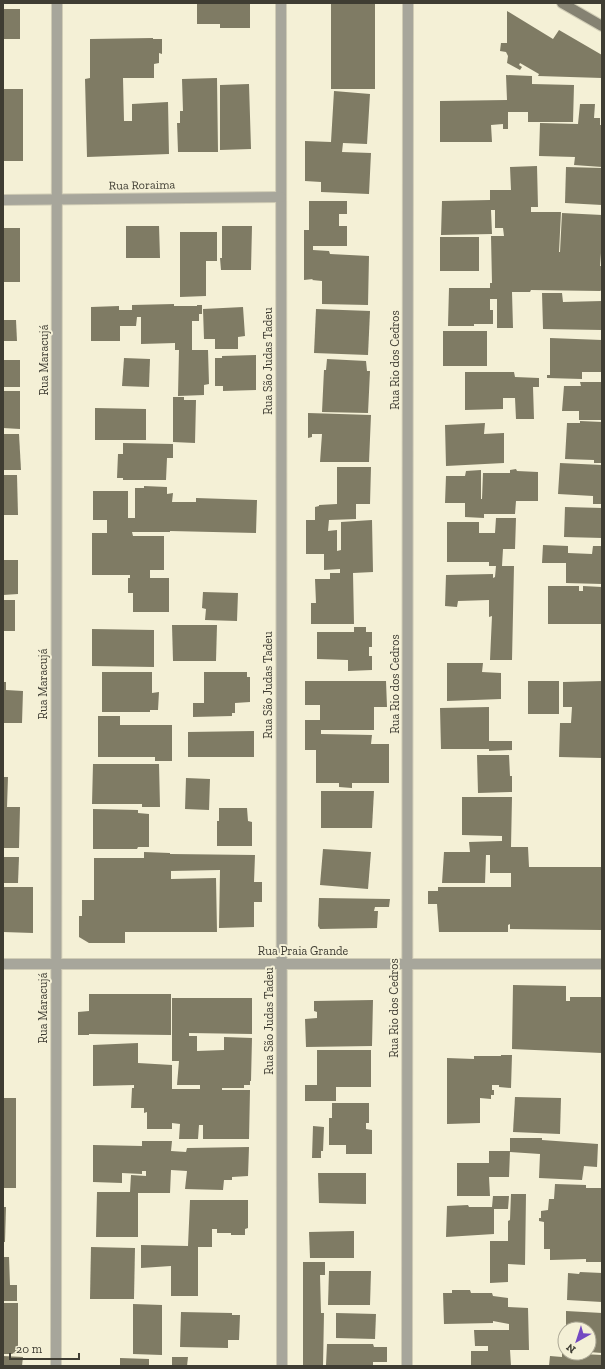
<svg xmlns="http://www.w3.org/2000/svg" width="605" height="1369" viewBox="0 0 605 1369" font-family="'Zilla Slab',serif">
	<rect width="100%" height="100%" fill="#f4f0d6"/>
	<g fill="#7f7b64">
		<path d="M 197,3 L 250,3 L 250,28 L 220,28 L 220,24 L 197,24 Z"/>
		<rect x="331" y="3" width="44" height="86"/>
		<rect x="3" y="9" width="17" height="30"/>
		<path d="M 507,11 L 553,39 L 559,30 L 602,55 L 602,78 L 538,76 L 539,74 L 520,63 L 519,65 L 522,67 L 520,70 L 507,63 L 508,56 L 506,52 L 500,51 L 501,43 L 507,43 Z"/>
		<path d="M 153,38 L 153,39 L 162,39 L 162,54 L 159,53 L 159,63 L 154,64 L 154,78 L 123,78 L 124,121 L 132,121 L 132,104 L 168,102 L 169,154 L 87,157 L 85,79 L 90,78 L 90,39 Z"/>
		<path d="M 506,75 L 532,76 L 532,84 L 574,85 L 573,122 L 528,122 L 528,112 L 508,112 L 508,129 L 503,129 L 503,124 L 491,125 L 492,142 L 440,142 L 440,101 L 507,100 Z"/>
		<path d="M 217,78 L 218,152 L 178,152 L 177,123 L 180,123 L 180,111 L 183,111 L 182,79 Z"/>
		<path d="M 249,84 L 251,149 L 220,150 L 220,85 Z"/>
		<rect x="3" y="89" width="20" height="72"/>
		<path d="M 334,91 L 370,94 L 367,144 L 343,143 L 342,152 L 371,153 L 369,194 L 321,192 L 321,182 L 305,181 L 305,141 L 331,142 Z"/>
		<path d="M 580,104 L 595,104 L 594,118 L 600,118 L 600,125 L 602,125 L 602,167 L 574,165 L 575,157 L 539,156 L 540,123 L 578,124 Z"/>
		<path d="M 537,166 L 538,207 L 531,207 L 531,212 L 561,212 L 559,252 L 560,252 L 562,213 L 602,215 L 602,253 L 601,253 L 600,266 L 602,266 L 602,290 L 600,291 L 531,290 L 530,292 L 512,292 L 513,328 L 497,328 L 497,299 L 490,299 L 490,310 L 493,310 L 493,324 L 474,324 L 474,326 L 448,326 L 449,288 L 490,288 L 490,283 L 492,283 L 491,236 L 504,236 L 503,228 L 495,228 L 495,210 L 491,210 L 492,234 L 441,235 L 442,201 L 490,200 L 490,190 L 511,190 L 510,167 Z"/>
		<path d="M 566,167 L 602,168 L 602,205 L 565,203 Z"/>
		<path d="M 309,201 L 347,201 L 347,214 L 339,214 L 339,226 L 347,226 L 347,246 L 313,246 L 313,250 L 329,251 L 330,254 L 369,256 L 368,305 L 322,304 L 322,281 L 312,280 L 313,279 L 304,280 L 304,230 L 309,230 Z"/>
		<path d="M 126,226 L 159,226 L 160,258 L 126,258 Z"/>
		<path d="M 222,226 L 252,226 L 251,270 L 221,270 L 220,258 L 222,258 Z"/>
		<rect x="3" y="228" width="17" height="54"/>
		<path d="M 180,232 L 217,232 L 217,261 L 206,261 L 206,296 L 180,297 Z"/>
		<rect x="440" y="237" width="39" height="34"/>
		<path d="M 542,293 L 562,293 L 563,302 L 602,301 L 602,330 L 543,329 Z"/>
		<path d="M 174,304 L 174,306 L 197,306 L 197,305 L 202,305 L 202,314 L 199,314 L 199,321 L 192,321 L 192,350 L 208,350 L 209,384 L 204,385 L 204,395 L 178,396 L 179,350 L 175,350 L 175,343 L 141,344 L 141,317 L 137,317 L 136,326 L 120,326 L 120,341 L 91,341 L 91,307 L 119,306 L 119,310 L 132,310 L 132,305 Z"/>
		<path d="M 243,307 L 245,336 L 238,337 L 238,349 L 215,349 L 215,339 L 204,339 L 203,309 Z"/>
		<path d="M 316,309 L 370,311 L 368,355 L 314,353 Z"/>
		<path d="M 3,320 L 16,320 L 17,341 L 3,341 Z"/>
		<rect x="443" y="331" width="44" height="35"/>
		<path d="M 550,338 L 602,340 L 602,372 L 582,372 L 582,379 L 547,378 L 547,375 L 550,375 Z"/>
		<path d="M 256,355 L 256,390 L 223,391 L 223,386 L 215,386 L 215,358 L 222,358 L 222,356 Z"/>
		<path d="M 124,358 L 150,359 L 149,387 L 122,386 Z"/>
		<path d="M 327,359 L 366,361 L 367,371 L 370,371 L 368,413 L 322,412 L 324,370 L 326,370 Z"/>
		<rect x="3" y="360" width="17" height="27"/>
		<path d="M 465,372 L 514,372 L 515,377 L 539,378 L 539,387 L 533,387 L 534,419 L 516,419 L 515,398 L 503,398 L 503,409 L 465,410 Z"/>
		<path d="M 580,382 L 602,382 L 602,420 L 579,420 L 579,411 L 562,411 L 564,386 L 581,386 Z"/>
		<path d="M 3,391 L 20,391 L 20,429 L 3,428 Z"/>
		<path d="M 173,397 L 184,397 L 184,400 L 196,400 L 195,443 L 173,442 Z"/>
		<path d="M 95,408 L 146,409 L 146,440 L 95,440 Z"/>
		<path d="M 308,413 L 371,415 L 369,462 L 320,462 L 322,434 L 312,434 L 312,437 L 308,438 Z"/>
		<path d="M 580,421 L 602,422 L 602,463 L 594,463 L 594,460 L 565,459 L 567,423 L 580,423 Z"/>
		<path d="M 485,423 L 484,434 L 504,433 L 504,463 L 446,466 L 445,425 Z"/>
		<path d="M 3,434 L 19,434 L 21,470 L 3,470 Z"/>
		<path d="M 123,443 L 173,444 L 173,458 L 167,458 L 166,480 L 123,480 L 123,478 L 117,478 L 118,454 L 123,454 Z"/>
		<path d="M 560,463 L 602,465 L 602,504 L 593,504 L 593,496 L 558,494 Z"/>
		<path d="M 337,467 L 371,467 L 370,504 L 356,504 L 356,519 L 329,520 L 328,531 L 337,530 L 337,551 L 341,550 L 341,522 L 372,520 L 373,572 L 353,573 L 354,624 L 311,624 L 311,603 L 316,603 L 315,579 L 330,579 L 330,573 L 340,573 L 340,569 L 324,570 L 324,554 L 306,554 L 306,520 L 315,520 L 315,507 L 319,506 L 319,505 L 337,504 Z"/>
		<path d="M 516,469 L 517,471 L 538,472 L 538,501 L 516,501 L 515,514 L 484,514 L 484,518 L 465,517 L 465,503 L 445,503 L 446,476 L 465,476 L 466,471 L 481,470 L 481,499 L 482,499 L 483,473 L 510,473 L 510,470 Z"/>
		<path d="M 3,475 L 17,475 L 18,515 L 3,515 Z"/>
		<path d="M 144,486 L 167,487 L 167,494 L 173,493 L 172,502 L 196,502 L 196,498 L 257,500 L 256,533 L 170,531 L 170,532 L 132,532 L 133,536 L 164,536 L 164,570 L 150,570 L 150,578 L 169,578 L 169,612 L 133,612 L 133,593 L 128,593 L 128,578 L 130,578 L 130,575 L 92,575 L 92,533 L 107,533 L 107,520 L 93,520 L 93,491 L 128,491 L 128,518 L 135,518 L 135,488 L 144,488 Z"/>
		<path d="M 565,507 L 602,508 L 602,538 L 564,537 Z"/>
		<path d="M 496,518 L 516,518 L 515,549 L 503,549 L 502,566 L 514,566 L 512,660 L 490,660 L 492,616 L 489,617 L 489,600 L 458,601 L 457,607 L 445,606 L 446,575 L 493,574 L 493,578 L 495,577 L 496,566 L 489,566 L 489,562 L 447,562 L 447,522 L 479,522 L 479,533 L 495,533 Z"/>
		<path d="M 543,545 L 568,546 L 568,553 L 592,554 L 593,546 L 602,546 L 602,584 L 566,583 L 566,563 L 542,563 Z"/>
		<path d="M 3,560 L 18,560 L 18,594 L 3,595 Z"/>
		<path d="M 548,586 L 579,586 L 579,591 L 583,591 L 583,586 L 602,587 L 602,624 L 548,624 Z"/>
		<path d="M 203,592 L 238,593 L 237,621 L 205,620 L 206,609 L 202,608 Z"/>
		<rect x="3" y="600" width="12" height="31"/>
		<path d="M 172,625 L 217,625 L 216,661 L 173,661 Z"/>
		<path d="M 354,627 L 366,627 L 366,632 L 372,632 L 372,647 L 369,647 L 369,656 L 372,656 L 372,670 L 348,671 L 348,660 L 317,659 L 317,632 L 354,632 Z"/>
		<path d="M 92,629 L 154,630 L 154,667 L 92,666 Z"/>
		<path d="M 447,663 L 483,663 L 482,672 L 501,673 L 501,699 L 447,701 Z"/>
		<path d="M 102,672 L 152,672 L 152,693 L 159,692 L 158,710 L 150,710 L 150,712 L 102,712 Z"/>
		<path d="M 204,672 L 247,672 L 247,677 L 250,677 L 250,702 L 235,703 L 235,713 L 232,713 L 232,716 L 193,717 L 193,703 L 204,703 Z"/>
		<path d="M 305,681 L 386,681 L 387,707 L 374,707 L 374,730 L 321,730 L 321,734 L 372,735 L 371,744 L 389,744 L 389,783 L 352,783 L 352,788 L 339,787 L 339,783 L 316,783 L 316,750 L 305,750 L 305,720 L 320,720 L 320,705 L 305,705 Z"/>
		<rect x="528" y="681" width="31" height="33"/>
		<path d="M 602,681 L 602,758 L 559,757 L 560,723 L 571,723 L 572,707 L 563,707 L 563,682 Z"/>
		<path d="M 3,682 L 6,682 L 6,690 L 23,691 L 22,723 L 3,723 Z"/>
		<path d="M 489,707 L 489,741 L 512,741 L 512,750 L 489,751 L 489,749 L 441,749 L 440,708 Z"/>
		<path d="M 98,716 L 120,716 L 120,725 L 172,725 L 172,761 L 155,761 L 155,757 L 98,757 Z"/>
		<path d="M 254,731 L 254,757 L 188,757 L 188,732 Z"/>
		<path d="M 477,755 L 509,755 L 510,776 L 512,776 L 512,792 L 478,793 Z"/>
		<path d="M 93,764 L 159,764 L 160,807 L 142,807 L 142,804 L 92,804 Z"/>
		<path d="M 3,777 L 8,777 L 7,807 L 20,807 L 19,848 L 3,848 Z"/>
		<path d="M 186,778 L 210,779 L 209,810 L 185,809 Z"/>
		<path d="M 321,791 L 374,791 L 372,828 L 321,828 Z"/>
		<path d="M 462,797 L 512,797 L 511,847 L 528,847 L 529,867 L 602,867 L 602,930 L 510,929 L 510,924 L 508,925 L 508,932 L 439,932 L 437,904 L 428,904 L 428,891 L 438,891 L 438,887 L 511,887 L 511,873 L 490,873 L 490,855 L 486,855 L 485,883 L 442,883 L 444,852 L 470,852 L 469,842 L 502,841 L 502,836 L 462,835 Z"/>
		<path d="M 219,808 L 247,808 L 248,821 L 252,822 L 252,846 L 217,846 L 217,821 L 219,821 Z"/>
		<path d="M 93,809 L 138,810 L 138,813 L 149,814 L 149,847 L 138,847 L 137,849 L 93,849 Z"/>
		<path d="M 323,849 L 371,852 L 368,889 L 320,885 Z"/>
		<path d="M 144,852 L 170,853 L 170,854 L 255,855 L 254,882 L 262,882 L 262,902 L 254,902 L 254,927 L 219,928 L 220,870 L 171,871 L 171,879 L 216,878 L 217,932 L 125,932 L 125,943 L 89,943 L 79,937 L 79,916 L 82,916 L 82,900 L 94,900 L 94,858 L 144,858 Z"/>
		<path d="M 3,857 L 19,857 L 18,883 L 3,883 Z"/>
		<path d="M 3,887 L 33,887 L 33,933 L 3,932 Z"/>
		<path d="M 319,898 L 390,899 L 389,907 L 375,907 L 374,911 L 378,911 L 377,928 L 320,929 L 318,926 Z"/>
		<path d="M 513,985 L 566,986 L 566,1001 L 570,1001 L 570,997 L 602,997 L 602,1053 L 512,1049 Z"/>
		<path d="M 89,994 L 171,994 L 171,1035 L 89,1034 L 89,1035 L 78,1035 L 78,1012 L 89,1011 Z"/>
		<path d="M 172,998 L 252,998 L 252,1034 L 189,1033 L 189,1036 L 197,1036 L 197,1051 L 224,1050 L 224,1037 L 252,1038 L 251,1081 L 250,1081 L 250,1085 L 244,1085 L 244,1088 L 222,1088 L 222,1090 L 250,1090 L 249,1139 L 203,1139 L 203,1125 L 199,1125 L 198,1139 L 179,1139 L 180,1124 L 172,1123 L 172,1129 L 147,1129 L 147,1112 L 144,1113 L 144,1108 L 131,1108 L 132,1088 L 134,1088 L 134,1085 L 93,1086 L 93,1045 L 138,1043 L 138,1063 L 172,1065 L 172,1089 L 200,1089 L 200,1085 L 177,1085 L 179,1061 L 172,1061 Z"/>
		<path d="M 373,1000 L 372,1046 L 306,1047 L 305,1019 L 317,1018 L 317,1012 L 314,1011 L 314,1001 Z"/>
		<path d="M 317,1050 L 371,1050 L 371,1087 L 336,1087 L 336,1101 L 305,1101 L 305,1085 L 317,1085 Z"/>
		<path d="M 501,1055 L 512,1055 L 511,1088 L 499,1087 L 499,1085 L 492,1085 L 492,1090 L 494,1090 L 494,1095 L 491,1095 L 491,1099 L 480,1098 L 480,1123 L 447,1124 L 447,1058 L 474,1059 L 474,1056 L 501,1056 Z"/>
		<path d="M 515,1097 L 561,1098 L 560,1134 L 513,1132 Z"/>
		<rect x="3" y="1098" width="13" height="90"/>
		<path d="M 332,1103 L 369,1103 L 369,1123 L 366,1123 L 366,1129 L 372,1130 L 372,1154 L 346,1154 L 346,1145 L 329,1145 L 329,1118 L 332,1118 Z"/>
		<path d="M 313,1126 L 324,1127 L 323,1151 L 321,1151 L 321,1158 L 312,1158 Z"/>
		<path d="M 510,1138 L 542,1138 L 542,1140 L 598,1144 L 597,1167 L 584,1166 L 582,1180 L 539,1178 L 540,1154 L 510,1152 Z"/>
		<path d="M 142,1141 L 172,1141 L 171,1151 L 186,1152 L 187,1148 L 249,1147 L 248,1176 L 232,1177 L 232,1180 L 224,1180 L 223,1190 L 185,1189 L 187,1171 L 171,1170 L 170,1193 L 138,1193 L 138,1237 L 96,1237 L 97,1192 L 130,1192 L 131,1175 L 146,1176 L 146,1171 L 142,1171 L 142,1174 L 122,1173 L 122,1183 L 93,1182 L 93,1145 L 142,1146 Z"/>
		<path d="M 489,1151 L 510,1151 L 509,1177 L 489,1177 L 490,1196 L 457,1196 L 457,1163 L 489,1163 Z"/>
		<path d="M 318,1173 L 366,1173 L 366,1204 L 319,1203 Z"/>
		<path d="M 555,1184 L 586,1185 L 586,1188 L 602,1188 L 602,1262 L 586,1262 L 586,1259 L 550,1260 L 550,1249 L 544,1249 L 544,1222 L 539,1221 L 539,1218 L 541,1218 L 541,1211 L 548,1210 L 549,1199 L 554,1199 Z"/>
		<path d="M 511,1194 L 526,1194 L 525,1265 L 508,1264 L 508,1282 L 490,1283 L 490,1241 L 508,1241 L 508,1221 L 510,1220 Z"/>
		<path d="M 493,1196 L 509,1196 L 508,1209 L 494,1209 L 494,1234 L 446,1237 L 447,1206 L 468,1205 L 469,1207 L 492,1207 Z"/>
		<path d="M 190,1200 L 248,1200 L 248,1228 L 245,1229 L 245,1235 L 231,1235 L 231,1233 L 217,1233 L 217,1229 L 212,1229 L 212,1247 L 198,1247 L 198,1296 L 171,1296 L 171,1266 L 141,1268 L 141,1245 L 188,1246 Z"/>
		<path d="M 3,1207 L 6,1207 L 5,1242 L 3,1242 Z"/>
		<path d="M 354,1231 L 354,1258 L 310,1258 L 309,1232 Z"/>
		<path d="M 91,1247 L 135,1248 L 134,1299 L 90,1299 Z"/>
		<path d="M 3,1257 L 9,1257 L 10,1285 L 17,1285 L 17,1301 L 3,1301 Z"/>
		<path d="M 303,1262 L 325,1262 L 325,1275 L 320,1275 L 321,1313 L 324,1313 L 323,1366 L 303,1366 Z"/>
		<path d="M 329,1271 L 371,1271 L 370,1305 L 328,1305 Z"/>
		<path d="M 580,1272 L 602,1273 L 602,1302 L 567,1300 L 568,1273 L 579,1274 Z"/>
		<path d="M 452,1290 L 470,1290 L 471,1293 L 492,1293 L 493,1296 L 508,1298 L 508,1307 L 528,1308 L 529,1350 L 510,1350 L 511,1366 L 471,1366 L 471,1351 L 488,1351 L 488,1346 L 475,1346 L 474,1330 L 509,1330 L 509,1324 L 493,1321 L 493,1323 L 444,1324 L 443,1293 L 452,1293 Z"/>
		<rect x="3" y="1303" width="15" height="51"/>
		<path d="M 133,1304 L 162,1305 L 162,1355 L 133,1354 Z"/>
		<path d="M 566,1311 L 602,1313 L 602,1353 L 589,1352 L 589,1329 L 566,1329 Z"/>
		<path d="M 181,1312 L 232,1313 L 232,1315 L 240,1315 L 239,1340 L 228,1340 L 228,1348 L 180,1347 Z"/>
		<path d="M 336,1313 L 376,1314 L 375,1339 L 336,1338 Z"/>
		<path d="M 327,1344 L 373,1344 L 374,1347 L 387,1347 L 387,1362 L 373,1362 L 373,1366 L 326,1365 Z"/>
		<path d="M 562,1353 L 602,1355 L 602,1366 L 549,1366 L 550,1356 L 562,1357 Z"/>
		<path d="M 3,1356 L 23,1357 L 22,1366 L 3,1366 Z"/>
		<path d="M 172,1357 L 188,1357 L 187,1366 L 172,1366 Z"/>
		<path d="M 120,1358 L 149,1359 L 149,1366 L 120,1366 Z"/>
	</g>
	<g fill="none" stroke-linecap="round" stroke-linejoin="round">
		<defs>
			<g id="minor">
				<path d="M 281,3 L 282,1366"/>
				<path d="M 3,200 L 281,197"/>
				<path d="M 56,1366 L 57,3"/>
				<path d="M 407,1366 L 408,3"/>
			</g>
			<path id="tertiary" d="M 3,964 L 602,964"/>
			<path id="secondary" d="M 562,3 L 602,26"/>
		</defs>
		<use href="#minor" stroke="#d0ccb5" stroke-width="12"/>
		<use href="#tertiary" stroke="#d0ccb5" stroke-width="12"/>
		<use href="#secondary" stroke="#d0ccb5" stroke-width="12"/>
		<use href="#minor" stroke="#a7a69b" stroke-width="10"/>
		<use href="#tertiary" stroke="#a7a69b" stroke-width="10"/>
		<use href="#secondary" stroke="#858272" stroke-width="10"/>
	</g>
	<g text-anchor="middle" stroke-width="4" stroke-linejoin="round" paint-order="stroke">
		<g font-size="12" fill="#3f3d33" stroke="#f4f0d6">
			<text transform="translate(142 185) rotate(-1)" y="4">Rua Roraima</text>
			<text transform="translate(44 360) rotate(-90)" y="4">Rua Maracujá</text>
			<text transform="translate(395 360) rotate(-90)" y="4">Rua Rio dos Cedros</text>
			<text transform="translate(268 361) rotate(-90)" y="4">Rua São Judas Tadeu</text>
			<text transform="translate(43 684) rotate(-90)" y="4">Rua Maracujá</text>
			<text transform="translate(395 684) rotate(-90)" y="4">Rua Rio dos Cedros</text>
			<text transform="translate(268 685) rotate(-90)" y="4">Rua São Judas Tadeu</text>
			<text x="303" y="955">Rua Praia Grande</text>
			<text transform="translate(43 1008) rotate(-90)" y="4">Rua Maracujá</text>
			<text transform="translate(394 1008) rotate(-90)" y="4">Rua Rio dos Cedros</text>
			<text transform="translate(269 1021) rotate(-90)" y="4">Rua São Judas Tadeu</text>
		</g>
	</g>
	<rect width="605" height="1369" fill="none" stroke="#3f3d33" stroke-width="8"/>
	<g transform="translate(577 1341) rotate(219)"><circle r="19" fill="#f4f0d6" stroke="#aca895"/>
	<path d="M0-3L7 15L0 10L-7 15Z" fill="#7449c2"/>
	<text y="-6" font-size="11" font-weight="bold" text-anchor="middle" fill="#3f3d33">N</text>
	</g>
	<path d="M10 1353v6h69v-6" fill="none" stroke="#3f3d33" stroke-width="2"/>
	<text x="16" y="1353" font-size="12" fill="#3f3d33" stroke="#f4f0d6" stroke-width="3" paint-order="stroke">20 m</text>
</svg>
